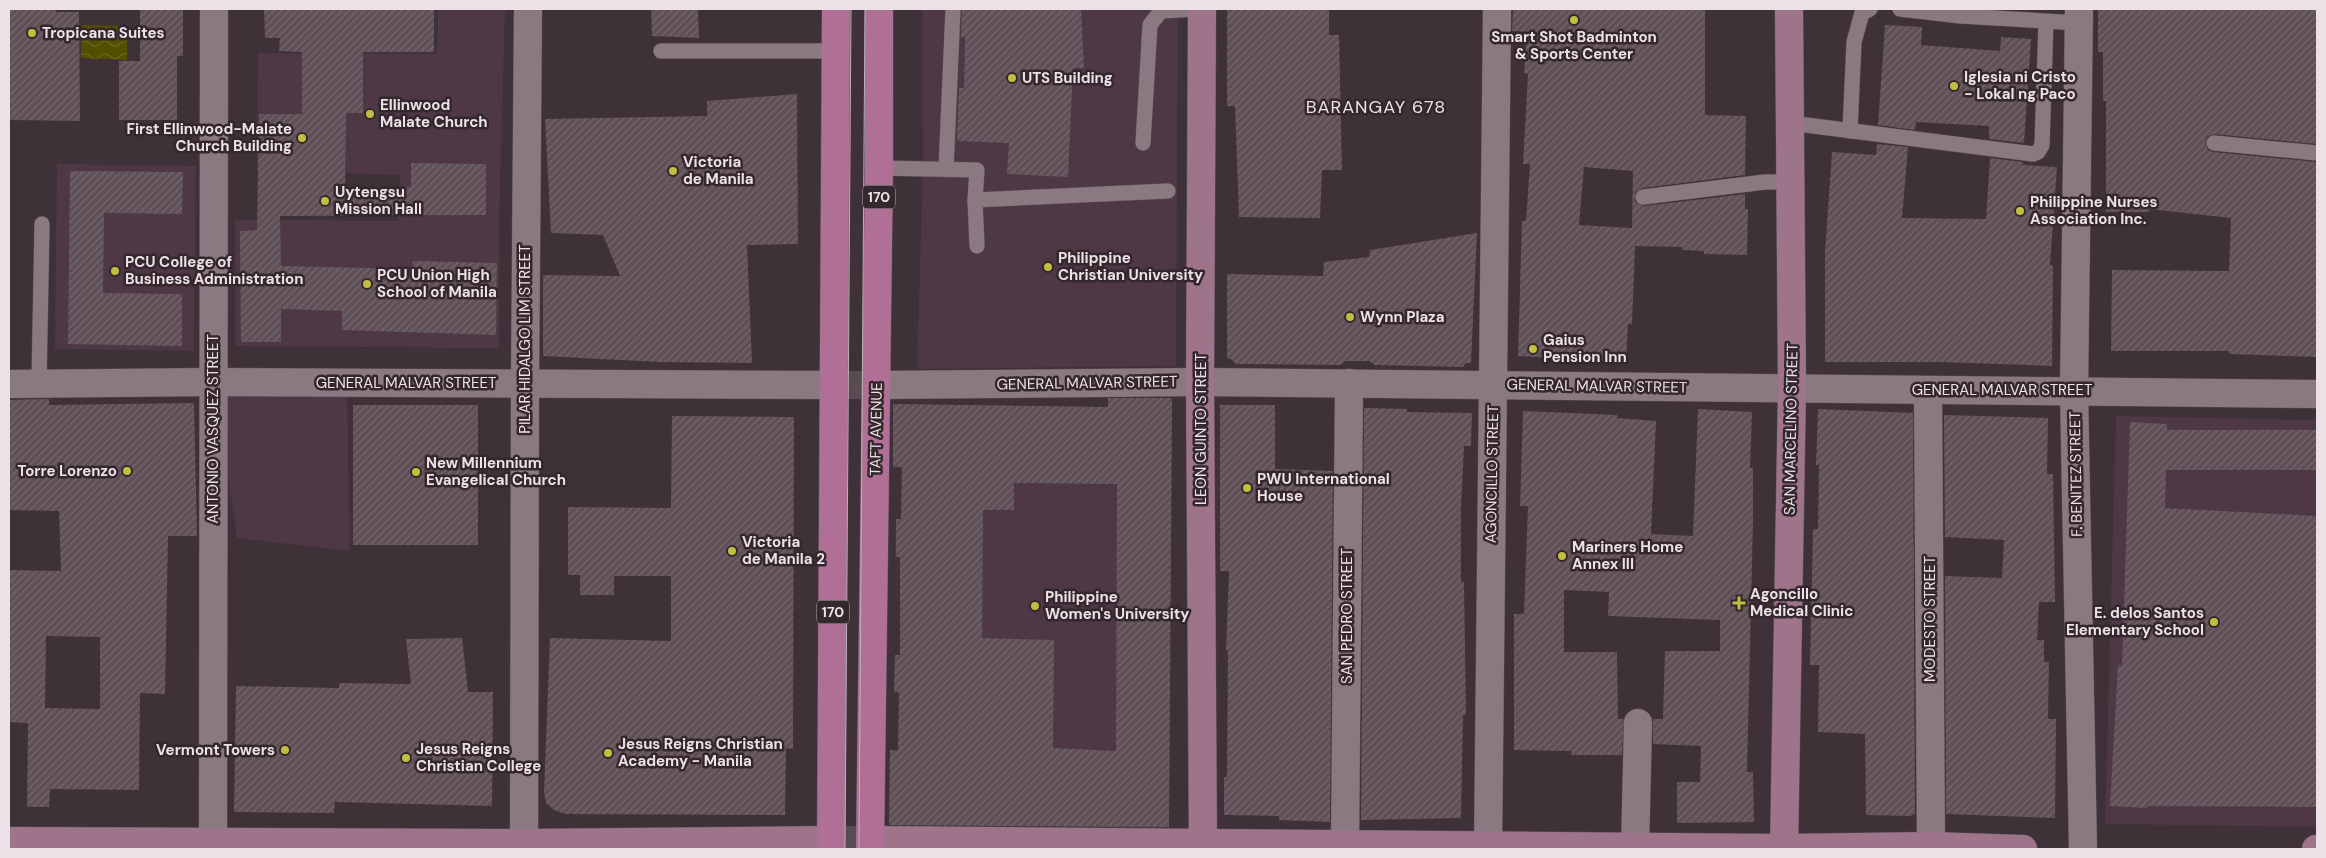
<svg xmlns="http://www.w3.org/2000/svg" width="2326" height="858" viewBox="0 0 2326 858" font-family="'DM Sans',sans-serif">
	<defs>
		<pattern id="water-waves" width="16" height="10" patternUnits="userSpaceOnUse" patternTransform="scale(1.25)"><rect width="16" height="10" fill="#524f00"/><path d="M0 5q4-4 8 0t8 0" fill="none" stroke="#6b6825"/></pattern>
		<pattern id="building-hatch" width="6" height="6" patternUnits="userSpaceOnUse" patternTransform="scale(1.25)"><rect width="6" height="6" fill="#5f4f57"/><path d="M-1 1l2-2M0 6l6-6M5 7l2-2" fill="none" stroke="#76686f"/></pattern>
	</defs>
	<rect width="100%" height="100%" fill="#3f3138"/>
	<g fill="#4d3843">
		<path d="M 438,9 L 505,9 L 499,222 L 499,348 L 235,346 L 235,220 L 398,221 L 400,175 L 257,170 L 258,53 L 437,54 Z"/>
		<path d="M 922,9 L 1178,9 L 1176,366 L 917,369 L 923,168 Z"/>
		<path d="M 57,164 L 196,166 L 194,351 L 55,349 Z"/>
		<path d="M 347,389 L 350,551 L 237,538 L 216,391 Z"/>
		<path d="M 893,404 L 1172,408 L 1169,828 L 889,825 L 890,750 L 898,750 L 899,693 L 894,692 L 895,655 L 900,655 L 900,558 L 895,557 L 896,519 L 901,519 L 902,468 L 893,467 Z"/>
		<path d="M 2116,416 L 2317,420 L 2317,827 L 2105,824 Z"/>
	</g>
	<path fill="url(#water-waves)" d="M 82,25 L 127,26 L 127,60 L 81,58 Z"/>
	<g fill="url(#building-hatch)" fill-rule="evenodd">
		<path d="M 9,9 L 55,9 L 56,12 L 79,12 L 80,121 L 9,120 Z"/>
		<path d="M 140,9 L 183,9 L 183,56 L 177,56 L 177,120 L 119,120 L 119,61 L 140,61 Z"/>
		<path d="M 264,9 L 434,9 L 434,52 L 363,52 L 363,113 L 346,113 L 345,187 L 411,187 L 411,163 L 486,164 L 486,215 L 280,216 L 281,266 L 412,269 L 413,261 L 497,263 L 496,335 L 342,330 L 342,311 L 281,309 L 281,342 L 241,342 L 240,231 L 257,230 L 259,114 L 302,114 L 302,52 L 279,51 L 280,38 L 265,38 Z"/>
		<path d="M 651,9 L 698,9 L 699,38 L 652,36 Z"/>
		<path d="M 962,9 L 1081,9 L 1084,68 L 1073,68 L 1068,177 L 1007,174 L 1009,143 L 957,141 L 959,88 L 964,88 L 965,37 L 961,37 Z"/>
		<path d="M 1227,9 L 1329,9 L 1329,35 L 1339,35 L 1342,170 L 1322,170 L 1320,218 L 1239,217 L 1235,106 L 1227,106 Z"/>
		<path d="M 1513,9 L 1705,9 L 1705,115 L 1746,116 L 1745,175 L 1642,188 L 1635,193 L 1635,202 L 1644,206 L 1745,194 L 1745,209 L 1748,209 L 1747,255 L 1704,254 L 1704,251 L 1682,250 L 1682,247 L 1635,246 L 1632,324 L 1628,324 L 1626,362 L 1518,356 L 1522,221 L 1526,221 L 1530,164 L 1523,164 L 1528,74 L 1524,73 L 1527,32 L 1512,31 ZM 1584,167 L 1633,171 L 1632,228 L 1579,225 Z"/>
		<path d="M 2098,9 L 2317,9 L 2317,144 L 2215,134 L 2207,137 L 2205,143 L 2208,150 L 2213,152 L 2317,162 L 2317,357 L 2229,354 L 2229,351 L 2111,351 L 2112,270 L 2229,271 L 2231,218 L 2149,209 L 2149,212 L 2106,212 L 2106,101 L 2103,101 L 2103,52 L 2098,52 Z"/>
		<path d="M 1885,25 L 1922,27 L 1921,45 L 2000,51 L 2001,37 L 2031,39 L 2024,143 L 1989,139 L 1989,126 L 1916,122 L 1915,130 L 1878,125 Z"/>
		<path d="M 797,94 L 798,244 L 747,245 L 752,363 L 659,362 L 543,356 L 543,275 L 620,276 L 603,235 L 551,233 L 545,119 L 707,116 L 707,101 Z"/>
		<path d="M 1877,144 L 1908,147 L 1902,218 L 1986,219 L 1990,158 L 2023,162 L 2023,165 L 2057,167 L 2050,265 L 2053,266 L 2052,366 L 1940,362 L 1825,362 L 1825,252 L 1832,152 L 1876,155 Z"/>
		<path d="M 70,171 L 183,172 L 182,214 L 104,213 L 103,293 L 182,294 L 182,346 L 68,344 Z"/>
		<path d="M 1477,233 L 1471,363 L 1466,363 L 1463,367 L 1375,365 L 1369,361 L 1345,361 L 1341,365 L 1236,364 L 1231,359 L 1227,358 L 1227,274 L 1323,276 L 1324,262 L 1369,257 L 1370,250 Z"/>
		<path d="M 1108,398 L 1172,398 L 1169,827 L 889,825 L 890,750 L 898,751 L 899,692 L 894,692 L 895,655 L 900,655 L 900,557 L 896,557 L 896,519 L 901,519 L 902,467 L 893,467 L 893,404 L 1108,407 ZM 1014,483 L 1117,484 L 1116,751 L 1053,748 L 1054,640 L 982,638 L 983,510 L 1014,510 Z"/>
		<path d="M 49,399 L 49,405 L 194,403 L 197,536 L 168,536 L 165,694 L 140,693 L 139,790 L 50,789 L 49,807 L 27,807 L 28,723 L 9,722 L 9,570 L 61,571 L 59,511 L 9,510 L 9,400 ZM 46,636 L 100,637 L 100,709 L 45,708 Z"/>
		<rect x="353" y="405" width="125" height="140"/>
		<path d="M 1220,405 L 1275,405 L 1275,469 L 1333,471 L 1330,822 L 1279,820 L 1279,816 L 1224,815 L 1224,777 L 1227,777 L 1228,650 L 1226,650 L 1229,571 L 1220,571 Z"/>
		<path d="M 1364,408 L 1407,409 L 1407,412 L 1472,413 L 1471,446 L 1464,446 L 1461,507 L 1461,582 L 1464,582 L 1466,715 L 1463,715 L 1461,818 L 1361,820 Z"/>
		<path d="M 1698,409 L 1752,412 L 1750,468 L 1753,468 L 1753,522 L 1747,772 L 1753,772 L 1754,822 L 1677,823 L 1677,782 L 1700,782 L 1701,746 L 1653,744 L 1653,719 L 1663,719 L 1665,651 L 1720,651 L 1720,620 L 1608,616 L 1609,592 L 1564,590 L 1564,652 L 1617,652 L 1618,719 L 1624,719 L 1622,755 L 1571,755 L 1572,751 L 1514,750 L 1514,614 L 1524,614 L 1528,506 L 1520,506 L 1523,411 L 1617,415 L 1617,418 L 1656,421 L 1651,534 L 1693,536 Z"/>
		<path d="M 1818,409 L 1913,413 L 1915,814 L 1911,816 L 1866,815 L 1865,734 L 1818,732 L 1819,665 L 1810,665 L 1813,529 L 1818,529 L 1819,465 L 1816,465 Z"/>
		<path d="M 1944,415 L 2048,418 L 2047,474 L 2053,474 L 2055,602 L 2039,602 L 2037,640 L 2044,640 L 2044,662 L 2049,662 L 2048,719 L 2056,719 L 2055,818 L 1946,814 L 1945,576 L 2002,578 L 2004,540 L 1945,537 Z"/>
		<path d="M 672,416 L 794,417 L 793,749 L 786,748 L 785,815 L 565,814 L 554,810 L 546,803 L 544,793 L 550,638 L 671,641 L 671,576 L 614,576 L 614,595 L 580,595 L 580,575 L 568,575 L 568,507 L 671,508 Z"/>
		<path d="M 2130,422 L 2167,424 L 2167,430 L 2317,430 L 2317,470 L 2166,470 L 2165,508 L 2317,516 L 2317,807 L 2147,806 L 2147,808 L 2110,806 L 2118,665 L 2122,666 Z"/>
		<path d="M 462,638 L 468,692 L 493,692 L 492,806 L 335,802 L 334,813 L 234,812 L 236,686 L 339,688 L 339,683 L 411,684 L 406,639 Z"/>
	</g>
	<g fill="none" stroke-linecap="round" stroke-linejoin="round">
		<path stroke="#594b52" stroke-width="28" stroke-dasharray="28 14" stroke-linecap="butt" d="M 834,385 L 877,385"/>
		<path stroke="#594b52" stroke-width="28" stroke-dasharray="28 14" stroke-linecap="butt" d="M 831,840 L 870,840"/>
		<defs>
			<g id="lane">
				<path d="M 1900,9 L 1961,16 L 2079,23"/>
				<path d="M 661,51 L 835,51"/>
				<path d="M 1790,123 L 2033,154 L 2038,152 L 2042,145 L 2046,22"/>
				<path d="M 1850,131 L 1854,42 L 1862,13 L 1870,9"/>
				<path d="M 1143,143 L 1150,25 L 1161,11 L 1197,9"/>
				<path d="M 2214,143 L 2317,153"/>
				<path d="M 879,168 L 977,170 L 975,200 L 1168,191"/>
				<path d="M 946,169 L 953,9"/>
				<path d="M 1643,197 L 1765,182 L 1791,182"/>
				<path d="M 975,200 L 977,246"/>
				<path d="M 39,384 L 42,224"/>
			</g>
			<g id="street">
				<path d="M 2079,9 L 2074,391 L 2083,849"/>
				<path d="M 9,384 L 213,382 L 834,385"/>
				<path d="M 877,385 L 1200,382 L 2317,394"/>
				<path d="M 1928,390 L 1931,849"/>
				<path d="M 213,849 L 214,9"/>
				<path d="M 524,849 L 525,383 L 528,9"/>
				<path d="M 1345,849 L 1349,383"/>
				<path d="M 1488,849 L 1497,9"/>
				<path d="M 1635,849 L 1638,723"/>
			</g>
			<g id="secondary">
				<path d="M 1202,9 L 1200,382 L 1203,849"/>
				<path d="M 870,840 L 1784,848 L 1931,846 L 2023,849"/>
				<path d="M 9,841 L 524,843 L 831,840"/>
				<path d="M 1784,849 L 1792,388 L 1789,9"/>
				<path d="M 2316,849 L 2317,849"/>
			</g>
			<g id="primary">
				<path d="M 831,849 L 836,9"/>
				<path d="M 870,849 L 879,168 L 879,9"/>
			</g>
		</defs>
		<use href="#lane" stroke="#5d5057" stroke-width="16"/>
		<use href="#street" stroke="#5d5057" stroke-width="29"/>
		<use href="#secondary" stroke="#5d5057" stroke-width="29"/>
		<use href="#primary" stroke="#5d5057" stroke-width="29"/>
		<use href="#lane" stroke="#8a7981" stroke-width="15"/>
		<use href="#street" stroke="#8a7981" stroke-width="28"/>
		<use href="#secondary" stroke="#9d748a" stroke-width="28"/>
		<use href="#primary" stroke="#b06f94" stroke-width="28"/>
		<g stroke="#bdb2b8" stroke-width="1">
			<path d="M 845,849 L 851,9"/>
			<path d="M 859,849 L 865,9"/>
		</g>
	</g>
	<g fill="#c1be40" stroke="#35272e" stroke-width="2">
		<circle cx="1574" cy="20" r="5"/>
		<circle cx="32" cy="33" r="5"/>
		<circle cx="1012" cy="78" r="5"/>
		<circle cx="1954" cy="86" r="5"/>
		<circle cx="370" cy="114" r="5"/>
		<circle cx="302" cy="138" r="5"/>
		<circle cx="673" cy="171" r="5"/>
		<circle cx="325" cy="201" r="5"/>
		<circle cx="2020" cy="211" r="5"/>
		<circle cx="1048" cy="267" r="5"/>
		<circle cx="115" cy="271" r="5"/>
		<circle cx="367" cy="284" r="5"/>
		<circle cx="1350" cy="317" r="5"/>
		<circle cx="1533" cy="349" r="5"/>
		<circle cx="127" cy="471" r="5"/>
		<circle cx="416" cy="472" r="5"/>
		<circle cx="1247" cy="488" r="5"/>
		<circle cx="732" cy="551" r="5"/>
		<circle cx="1562" cy="556" r="5"/>
		<path d="M1736.5 595.5h5v5h5v5h-5v5h-5v-5h-5v-5h5z"/>
		<circle cx="1035" cy="606" r="5"/>
		<circle cx="2214" cy="622" r="5"/>
		<circle cx="285" cy="750" r="5"/>
		<circle cx="608" cy="753" r="5"/>
		<circle cx="406" cy="758" r="5"/>
	</g>
	<g text-anchor="middle" stroke-width="5" stroke-linejoin="round" paint-order="stroke">
		<g fill="#35272e" stroke="#b4a9af" stroke-width="1">
			<rect x="863" y="185.5" width="32" height="23" rx="4"/>
			<rect x="817" y="600.5" width="32" height="23" rx="4"/>
		</g>
		<g font-size="14" font-weight="bold" fill="#ebe1e6">
			<text x="879" y="202">170</text>
			<text x="833" y="617">170</text>
		</g>
		<g font-size="15" font-weight="bold" fill="#ebe1e6" stroke="#35272e" text-anchor="start">
			<text x="42" y="38">Tropicana Suites</text>
			<text x="1574" y="42" text-anchor="middle">Smart Shot Badminton<tspan x="1574" dy="17">&amp; Sports Center</tspan></text>
			<text x="1964" y="82">Iglesia ni Cristo<tspan x="1964" dy="17">- Lokal ng Paco</tspan></text>
			<text x="1022" y="83">UTS Building</text>
			<text x="380" y="110">Ellinwood<tspan x="380" dy="17">Malate Church</tspan></text>
			<text x="292" y="134" text-anchor="end">First Ellinwood-Malate<tspan x="292" dy="17">Church Building</tspan></text>
			<text x="683" y="167">Victoria<tspan x="683" dy="17">de Manila</tspan></text>
			<text x="335" y="197">Uytengsu<tspan x="335" dy="17">Mission Hall</tspan></text>
			<text x="2030" y="207">Philippine Nurses<tspan x="2030" dy="17">Association Inc.</tspan></text>
			<text x="1058" y="263">Philippine<tspan x="1058" dy="17">Christian University</tspan></text>
			<text x="125" y="267">PCU College of<tspan x="125" dy="17">Business Administration</tspan></text>
			<text x="377" y="280">PCU Union High<tspan x="377" dy="17">School of Manila</tspan></text>
			<text x="1360" y="322">Wynn Plaza</text>
			<text x="1543" y="345">Gaius<tspan x="1543" dy="17">Pension Inn</tspan></text>
			<text x="426" y="468">New Millennium<tspan x="426" dy="17">Evangelical Church</tspan></text>
			<text x="117" y="476" text-anchor="end">Torre Lorenzo</text>
			<text x="1257" y="484">PWU International<tspan x="1257" dy="17">House</tspan></text>
			<text x="742" y="547">Victoria<tspan x="742" dy="17">de Manila 2</tspan></text>
			<text x="1572" y="552">Mariners Home<tspan x="1572" dy="17">Annex III</tspan></text>
			<text x="1750" y="599">Agoncillo<tspan x="1750" dy="17">Medical Clinic</tspan></text>
			<text x="1045" y="602">Philippine<tspan x="1045" dy="17">Women's University</tspan></text>
			<text x="2204" y="618" text-anchor="end">E. delos Santos<tspan x="2204" dy="17">Elementary School</tspan></text>
			<text x="618" y="749">Jesus Reigns Christian<tspan x="618" dy="17">Academy - Manila</tspan></text>
			<text x="416" y="754">Jesus Reigns<tspan x="416" dy="17">Christian College</tspan></text>
			<text x="275" y="755" text-anchor="end">Vermont Towers</text>
		</g>
		<g font-size="15" fill="#ebe1e6" stroke="#35272e">
			<text transform="translate(525 339) rotate(-90)" y="5">PILAR HIDALGO LIM STREET</text>
			<text x="406" y="388">GENERAL MALVAR STREET</text>
			<text transform="translate(1087 383) rotate(-1)" y="5">GENERAL MALVAR STREET</text>
			<text transform="translate(1597 386) rotate(1)" y="5">GENERAL MALVAR STREET</text>
			<text x="2002" y="395">GENERAL MALVAR STREET</text>
			<text transform="translate(213 429) rotate(-90)" y="5">ANTONIO VASQUEZ STREET</text>
			<text transform="translate(876 429) rotate(-89)" y="5">TAFT AVENUE</text>
			<text transform="translate(1201 429) rotate(-90)" y="5">LEON GUINTO STREET</text>
			<text transform="translate(1791 429) rotate(-89)" y="5">SAN MARCELINO STREET</text>
			<text transform="translate(1492 474) rotate(-89)" y="5">AGONCILLO STREET</text>
			<text transform="translate(2076 474) rotate(-91)" y="5">F. BENITEZ STREET</text>
			<text transform="translate(1347 616) rotate(-90)" y="5">SAN PEDRO STREET</text>
			<text transform="translate(1930 619) rotate(-90)" y="5">MODESTO STREET</text>
		</g>
		<g font-size="18" letter-spacing="1" fill="#ebe1e6" stroke="#35272e">
			<text x="1376" y="113">BARANGAY 678</text>
		</g>
	</g>
	<rect width="2326" height="858" fill="none" stroke="#ebe1e6" stroke-width="20"/>
</svg>
